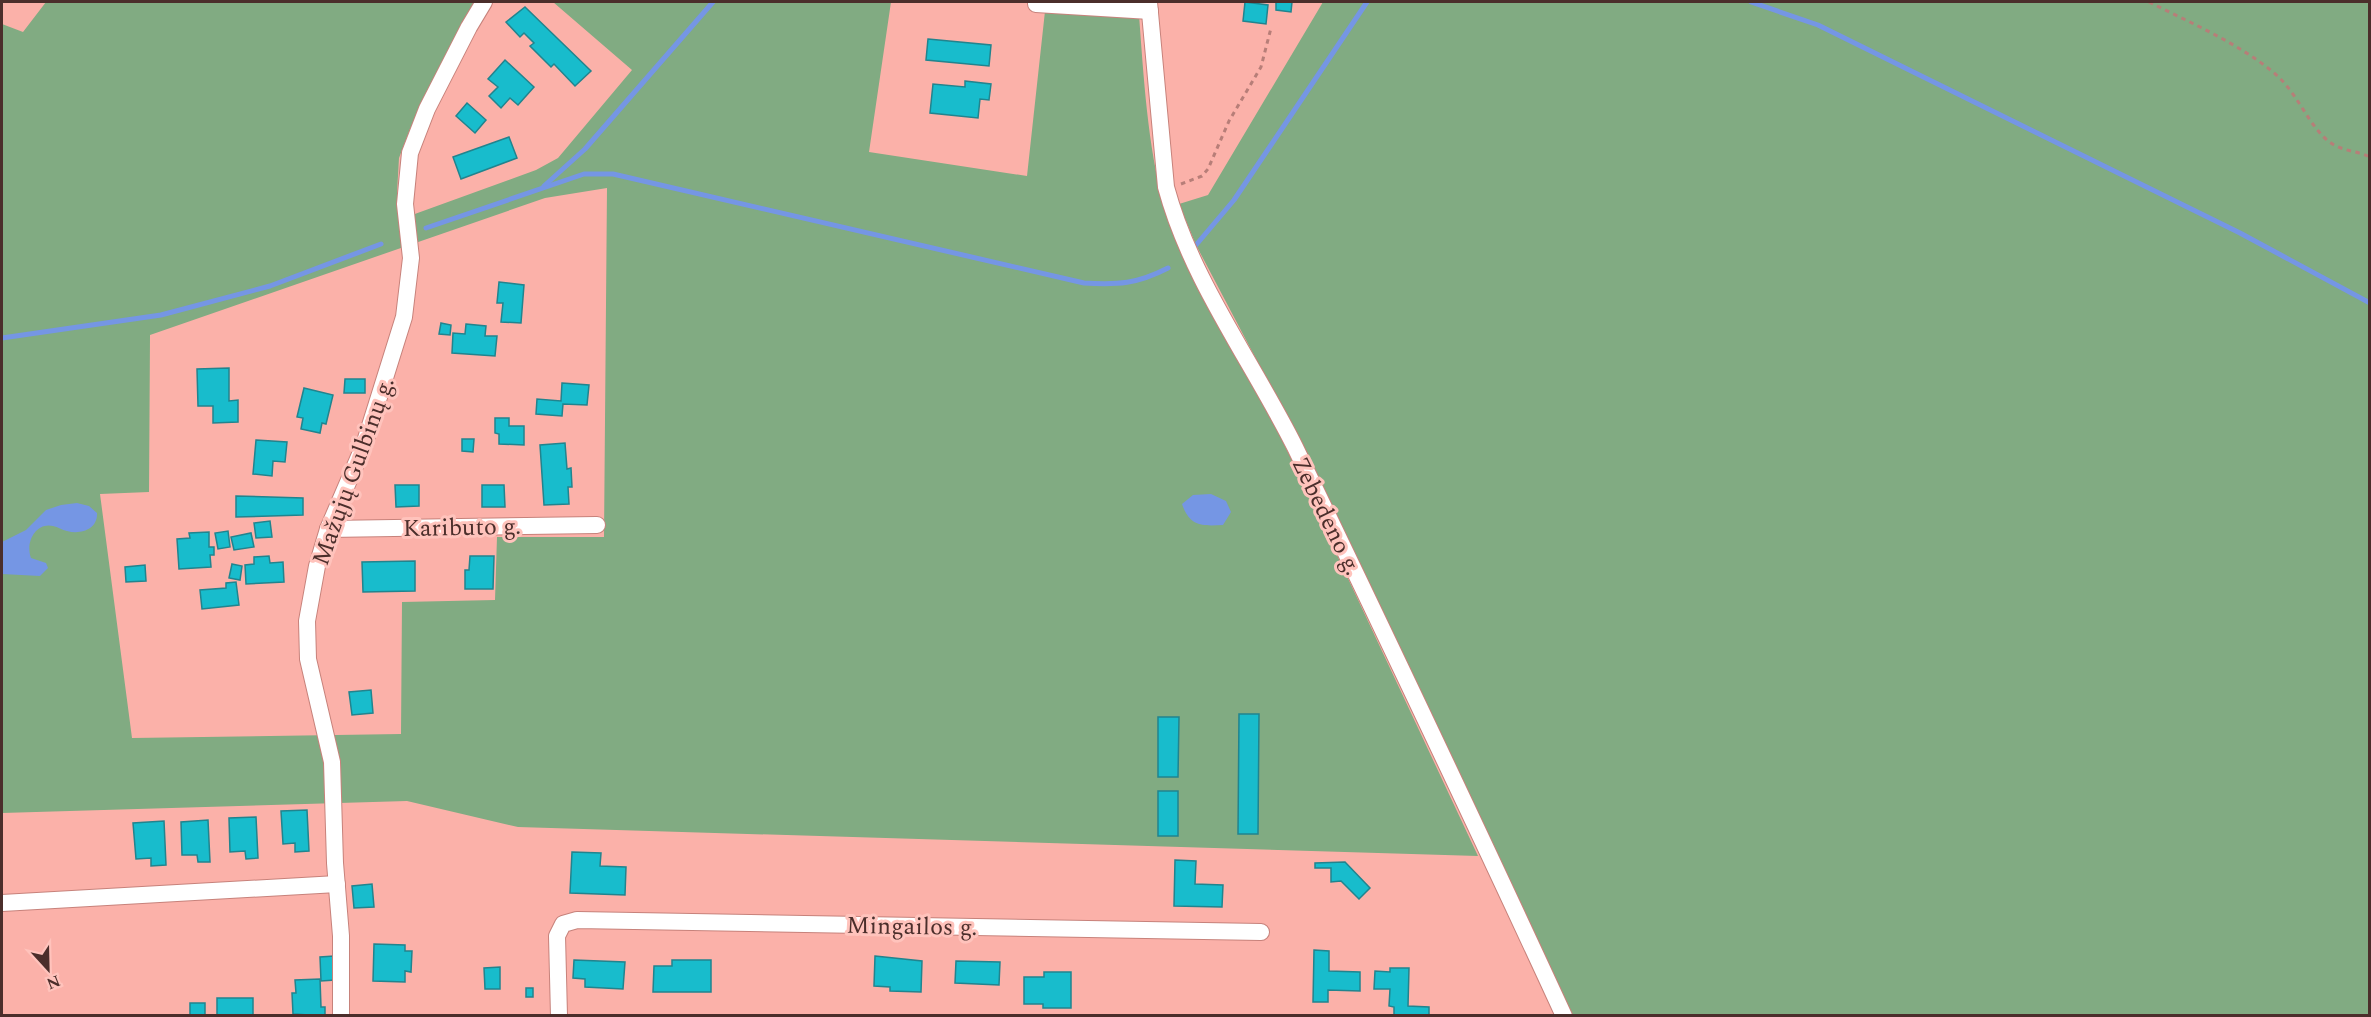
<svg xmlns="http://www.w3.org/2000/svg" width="2371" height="1017" viewBox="0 0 2371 1017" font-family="Spectral,serif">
	<rect width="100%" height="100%" fill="#fbb1a9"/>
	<g fill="#81ab82" fill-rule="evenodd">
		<path d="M 46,2 L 475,2 L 410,129 L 399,158 L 397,193 L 401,219 L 536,170 L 558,158 L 632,70 L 553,2 L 891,2 L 869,152 L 1027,176 L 1046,2 L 1138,2 C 1143,65 1146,132 1161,194 C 1167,220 1177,245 1188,268 L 1277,430 L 1308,493 L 1478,856 L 518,827 L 407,801 L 2,813 L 2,24 L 23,32 ZM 607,188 L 604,537 L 497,537 L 495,600 L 402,602 L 401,734 L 132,738 L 100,494 L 149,492 L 150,335 L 545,198 Z"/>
		<path d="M 1323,2 L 2369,2 L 2369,1015 L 1570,1015 L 1313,467 L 1196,245 L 1179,204 L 1208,195 Z"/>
	</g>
	<g fill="#7596e4">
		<path d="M 1211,494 L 1226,501 L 1231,512 L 1223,525 C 1202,526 1190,527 1182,504 L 1193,495 Z"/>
		<path d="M 77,503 L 89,506 L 97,513 C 98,529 81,535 67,531 C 62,530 58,527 53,526 C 36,522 25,542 31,558 L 46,563 L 48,568 L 40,576 L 2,574 L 2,542 L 26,530 L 46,510 L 61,505 Z"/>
	</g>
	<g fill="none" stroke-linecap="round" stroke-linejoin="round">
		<g stroke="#7596e4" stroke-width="5">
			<path d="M 1751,2 L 1818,25 L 2240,233 L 2370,303"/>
			<path d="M 544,186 L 585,149 L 713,2"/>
			<path d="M 426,228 L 584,174 L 613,174 L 1084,283 C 1118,285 1137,284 1168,268"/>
			<path d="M 1196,245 L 1234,200 L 1367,2"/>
			<path d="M 2,338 L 161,315 L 270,286 L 381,244"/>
		</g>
	</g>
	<g fill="#18bccc" stroke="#21848e" stroke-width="1.5">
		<path d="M 1245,2 L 1268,5 L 1266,24 L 1243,21 Z"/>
		<path d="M 1276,2 L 1292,2 L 1291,12 L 1276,10 Z"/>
		<path d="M 525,7 L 591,71 L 575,86 L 554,64 L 551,67 L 530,46 L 534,43 L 524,33 L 520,37 L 506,22 Z"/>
		<path d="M 928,39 L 991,45 L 989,66 L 926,60 Z"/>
		<path d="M 505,60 L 534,87 L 518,105 L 510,98 L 501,108 L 489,96 L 498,87 L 488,79 Z"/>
		<path d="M 965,81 L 991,84 L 989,100 L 980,99 L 978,118 L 930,113 L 933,84 L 965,87 Z"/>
		<path d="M 467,103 L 486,120 L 475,133 L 456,116 Z"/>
		<path d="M 509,137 L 517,158 L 461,179 L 453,157 Z"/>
		<path d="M 499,282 L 524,285 L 521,323 L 501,322 L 503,303 L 497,303 Z"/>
		<path d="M 441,323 L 451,325 L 450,335 L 439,334 Z"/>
		<path d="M 466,324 L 486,326 L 485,336 L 497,336 L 495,356 L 452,353 L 453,333 L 465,334 Z"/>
		<path d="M 229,368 L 229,401 L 238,400 L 238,422 L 213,423 L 213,406 L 198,406 L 197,369 Z"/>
		<path d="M 345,379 L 365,379 L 365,393 L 344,393 Z"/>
		<path d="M 562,383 L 589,385 L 587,405 L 563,404 L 562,416 L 536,414 L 537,399 L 561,401 Z"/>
		<path d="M 304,388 L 333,395 L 326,424 L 322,423 L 320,433 L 301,429 L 303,418 L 297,417 Z"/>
		<path d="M 495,418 L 509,418 L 509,426 L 524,426 L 524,445 L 499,444 L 499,434 L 495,433 Z"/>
		<path d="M 462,439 L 474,439 L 473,452 L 462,451 Z"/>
		<path d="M 256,440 L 287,442 L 285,462 L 273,461 L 272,476 L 253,474 Z"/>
		<path d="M 565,443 L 567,469 L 571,468 L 572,487 L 568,487 L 569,504 L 544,505 L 540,445 Z"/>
		<path d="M 395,485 L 419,485 L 419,506 L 396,507 Z"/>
		<path d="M 482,485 L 504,485 L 505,507 L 482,507 Z"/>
		<path d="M 236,496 L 303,498 L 303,515 L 236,517 Z"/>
		<path d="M 270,521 L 272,537 L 256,538 L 254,523 Z"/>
		<path d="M 228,531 L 230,547 L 218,549 L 215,533 Z"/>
		<path d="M 209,532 L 209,547 L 214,547 L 214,555 L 210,555 L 211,567 L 179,569 L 177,539 L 190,538 L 189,533 Z"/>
		<path d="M 251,533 L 254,547 L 234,550 L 231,537 Z"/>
		<path d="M 269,556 L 270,563 L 283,562 L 284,582 L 246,584 L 245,565 L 254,564 L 254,557 Z"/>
		<path d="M 470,556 L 494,556 L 493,589 L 465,589 L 465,570 L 469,570 Z"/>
		<path d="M 415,561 L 415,591 L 363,592 L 362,562 Z"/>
		<path d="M 232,564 L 242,566 L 240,580 L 229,578 Z"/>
		<path d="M 145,565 L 146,581 L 126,582 L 125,567 Z"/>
		<path d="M 236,582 L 239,605 L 202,609 L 200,590 L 226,588 L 226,583 Z"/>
		<path d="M 371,690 L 373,713 L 352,715 L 349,692 Z"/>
		<path d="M 1239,714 L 1259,714 L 1258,834 L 1238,834 Z"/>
		<path d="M 1158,717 L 1179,717 L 1178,777 L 1158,777 Z"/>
		<rect x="1158" y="791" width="20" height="45"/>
		<path d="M 307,810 L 309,851 L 295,852 L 295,843 L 283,844 L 281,811 Z"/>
		<path d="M 256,817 L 258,858 L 246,859 L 245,851 L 230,852 L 229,818 Z"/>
		<path d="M 208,820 L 210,862 L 198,862 L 197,855 L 182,855 L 181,822 Z"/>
		<path d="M 164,821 L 166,865 L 151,866 L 151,858 L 136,859 L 133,823 Z"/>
		<path d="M 572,852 L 601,853 L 600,866 L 626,867 L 625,895 L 570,893 Z"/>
		<path d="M 1175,860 L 1196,861 L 1195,884 L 1223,885 L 1222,907 L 1174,906 Z"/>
		<path d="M 1345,862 L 1370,888 L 1359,899 L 1341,881 L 1331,882 L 1331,868 L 1315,868 L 1315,863 Z"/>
		<path d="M 372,884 L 374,907 L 354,908 L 352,886 Z"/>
		<path d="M 374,944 L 405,945 L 405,951 L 412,951 L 411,972 L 405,971 L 405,982 L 373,981 Z"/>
		<path d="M 1314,950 L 1329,951 L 1329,971 L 1360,972 L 1360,991 L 1328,990 L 1328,1002 L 1313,1002 Z"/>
		<path d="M 334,956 L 335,980 L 321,981 L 320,957 Z"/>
		<path d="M 875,956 L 922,961 L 921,992 L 890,991 L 890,987 L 874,986 Z"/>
		<path d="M 574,960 L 625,962 L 623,989 L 585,987 L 585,979 L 573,978 Z"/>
		<path d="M 672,960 L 711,960 L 711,992 L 653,992 L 654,966 L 672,966 Z"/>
		<path d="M 956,961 L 1000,962 L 999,985 L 955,983 Z"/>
		<path d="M 500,967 L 500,989 L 485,989 L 484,968 Z"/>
		<path d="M 1390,968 L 1409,968 L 1408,1006 L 1429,1007 L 1429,1016 L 1394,1016 L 1394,1007 L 1389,1006 L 1390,989 L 1374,989 L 1375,971 L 1390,972 Z"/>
		<path d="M 1044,972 L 1071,972 L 1071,1008 L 1043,1008 L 1043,1004 L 1024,1004 L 1024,977 L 1044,977 Z"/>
		<path d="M 320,979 L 321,1007 L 325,1007 L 325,1016 L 293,1014 L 292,993 L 296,993 L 295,980 Z"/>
		<rect x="526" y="988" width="7" height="9"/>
		<rect x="217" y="998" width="36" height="18"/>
		<rect x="190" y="1003" width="15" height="13"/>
	</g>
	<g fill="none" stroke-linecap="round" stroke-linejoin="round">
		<defs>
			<g id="street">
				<path d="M 1149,2 L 1166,187 C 1191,280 1252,361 1295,447 C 1386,636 1476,825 1564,1016"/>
				<path d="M 1036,4 L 1150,11"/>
				<path d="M 328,529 L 597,525"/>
				<path d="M 2,903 L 337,884"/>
				<path d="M 341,1016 L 341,936 L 335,863 L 332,762 L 308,659 L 307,621 L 317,566 L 328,529 L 364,445 L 404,317 L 411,258 L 405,204 L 410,153 L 427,109 L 469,27 L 484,2"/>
				<path d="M 559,1016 L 557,936 L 563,924 L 577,920 L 1261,932"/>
			</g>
		</defs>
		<use href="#street" stroke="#c7827b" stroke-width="18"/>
		<g stroke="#b77e78" stroke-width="3" stroke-dasharray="4.5 4.5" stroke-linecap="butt">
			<path d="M 2149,2 C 2191,23 2236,42 2273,72 C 2298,92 2309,128 2331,143 C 2342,151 2358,151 2370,157"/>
			<path d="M 1181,184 L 1202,176 L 1208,169 L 1229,121 L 1261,67 L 1271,28"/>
		</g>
		<use href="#street" stroke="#fff" stroke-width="16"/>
	</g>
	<g text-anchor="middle" stroke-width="6" stroke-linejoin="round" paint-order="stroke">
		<g font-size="24" fill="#4b2e2b" stroke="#ffc3bc">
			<text transform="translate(353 471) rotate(-70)" y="8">Mažųjų Gulbinų g.</text>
			<text transform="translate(1327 516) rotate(64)" y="8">Zebedeno g.</text>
			<text transform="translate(462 527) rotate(-1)" y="8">Kaributo g.</text>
			<text transform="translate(912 926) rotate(1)" y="8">Mingailos g.</text>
		</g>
	</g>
	<rect width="2371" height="1017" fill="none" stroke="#4b2e2b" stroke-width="6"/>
	<g transform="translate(48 969) rotate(158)" stroke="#ffc3bc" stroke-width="4.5" paint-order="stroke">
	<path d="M0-4.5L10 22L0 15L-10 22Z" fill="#4b2e2b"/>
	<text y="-9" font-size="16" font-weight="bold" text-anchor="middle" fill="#4b2e2b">N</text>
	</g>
</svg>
